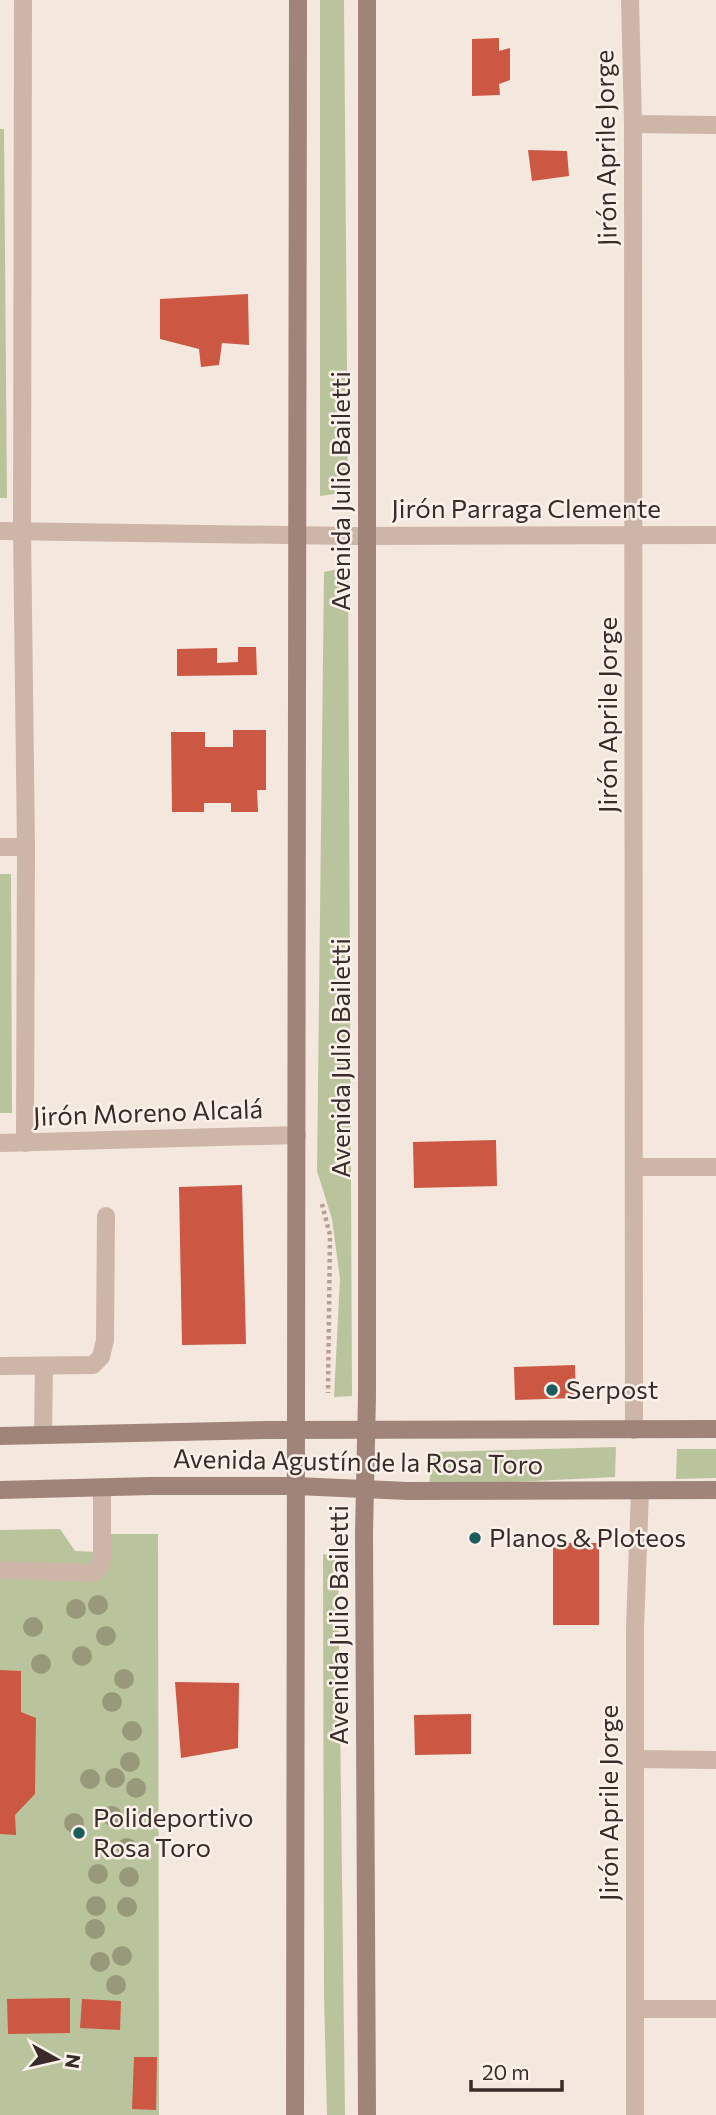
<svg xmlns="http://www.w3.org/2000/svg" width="716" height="2115" viewBox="0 0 716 2115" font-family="Commissioner,sans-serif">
	<rect width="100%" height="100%" fill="#f4e7dd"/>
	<g fill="#bac49c">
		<path d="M 320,0 L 344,0 L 348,492 L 320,496 Z"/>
		<path d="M 0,129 L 4,129 L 7,498 L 0,498 Z"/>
		<path d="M 348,567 L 352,1396 L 334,1397 L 340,1279 L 332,1219 L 317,1171 L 324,572 Z"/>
		<path d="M 0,874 L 11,874 L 12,1113 L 0,1113 Z"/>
		<path d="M 616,1447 L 615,1477 L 429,1486 L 433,1452 Z"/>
		<path d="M 677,1449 L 716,1449 L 716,1478 L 676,1479 Z"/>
		<path d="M 60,1529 L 75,1551 L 98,1552 L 99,1534 L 158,1534 L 159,2115 L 0,2115 L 0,1530 Z"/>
		<path d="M 323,1554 L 338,1556 L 345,2115 L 327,2115 L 324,1996 Z"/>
	</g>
	<g fill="#cc5743">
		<path d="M 499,38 L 499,51 L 510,48 L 510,80 L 499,84 L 500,95 L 472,96 L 472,39 Z"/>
		<path d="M 528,150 L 567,151 L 569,176 L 532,181 Z"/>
		<path d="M 248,294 L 249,345 L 222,343 L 219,365 L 201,367 L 199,349 L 160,339 L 160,299 Z"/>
		<path d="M 238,647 L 256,647 L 257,675 L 177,676 L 177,649 L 217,648 L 217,663 L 238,662 Z"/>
		<path d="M 233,730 L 266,730 L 266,790 L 257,790 L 258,812 L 231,812 L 231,803 L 204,803 L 204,812 L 172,812 L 171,732 L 205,732 L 205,747 L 233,747 Z"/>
		<path d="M 496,1140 L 497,1186 L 414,1188 L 413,1142 Z"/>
		<path d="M 242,1185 L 246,1344 L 182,1345 L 179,1187 Z"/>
		<path d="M 575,1365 L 576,1398 L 515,1400 L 514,1367 Z"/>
		<rect x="553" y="1543" width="46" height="82"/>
		<path d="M 0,1670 L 21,1671 L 21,1712 L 36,1718 L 35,1794 L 15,1815 L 16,1835 L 0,1834 Z"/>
		<path d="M 175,1682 L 239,1683 L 238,1748 L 181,1758 Z"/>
		<path d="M 471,1714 L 471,1754 L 415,1755 L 414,1715 Z"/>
		<path d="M 70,1998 L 70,2033 L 8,2034 L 7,1999 Z"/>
		<path d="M 82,1999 L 121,2001 L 120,2030 L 80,2028 Z"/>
		<path d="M 134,2057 L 157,2057 L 156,2110 L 132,2109 Z"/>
	</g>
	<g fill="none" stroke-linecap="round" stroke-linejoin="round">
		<path stroke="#b99f92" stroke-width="4.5" stroke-dasharray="3.5 3.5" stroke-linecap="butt" d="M 322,1204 L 330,1235 L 328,1393"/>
		<g stroke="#cdb5a8" stroke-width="18">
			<path d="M 0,1366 L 93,1365 L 101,1357 L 105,1340 L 106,1216"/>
			<path d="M 43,1435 L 44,1366"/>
			<path d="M 0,1570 L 94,1573 L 100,1566 L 102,1557 L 102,1488"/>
		</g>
		<g stroke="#cdb5a8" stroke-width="18">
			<path d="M 23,0 L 22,531 L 26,847 L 25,1143"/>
			<path d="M 630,0 L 633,124 L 634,1430"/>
			<path d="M 633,124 L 716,125"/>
			<path d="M 0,531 L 353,536 L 716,535"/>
			<path d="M 0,847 L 26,847"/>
			<path d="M 0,1143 L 297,1135"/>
			<path d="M 635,1167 L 716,1167"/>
			<path d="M 635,1759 L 716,1760"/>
			<path d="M 635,2009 L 716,2009"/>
			<path d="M 635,2115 L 635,1628 L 640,1491"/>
		</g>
		<g stroke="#a08479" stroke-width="18">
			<path d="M 0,1436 L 267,1430 L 716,1429"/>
			<path d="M 0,1490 L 151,1486 L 296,1486 L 408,1491 L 716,1490"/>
			<path d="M 295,2115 L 298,0"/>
			<path d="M 367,2115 L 364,1534 L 367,1395 L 367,0"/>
		</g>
	</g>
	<g fill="#98997b">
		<circle cx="98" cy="1605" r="10"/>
		<circle cx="76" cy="1609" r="10"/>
		<circle cx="33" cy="1627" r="10"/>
		<circle cx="106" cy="1636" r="10"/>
		<circle cx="82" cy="1656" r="10"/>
		<circle cx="41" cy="1664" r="10"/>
		<circle cx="124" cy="1679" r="10"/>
		<circle cx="112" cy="1702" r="10"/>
		<circle cx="132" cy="1731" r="10"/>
		<circle cx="130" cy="1762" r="10"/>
		<circle cx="115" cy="1778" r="10"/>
		<circle cx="90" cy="1779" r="10"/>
		<circle cx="136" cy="1788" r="10"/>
		<circle cx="112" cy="1816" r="10"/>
		<circle cx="74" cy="1823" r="10"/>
		<circle cx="127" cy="1848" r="10"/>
		<circle cx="98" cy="1874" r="10"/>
		<circle cx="129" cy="1877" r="10"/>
		<circle cx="96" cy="1906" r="10"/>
		<circle cx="127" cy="1907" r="10"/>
		<circle cx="95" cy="1929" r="10"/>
		<circle cx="122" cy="1956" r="10"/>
		<circle cx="100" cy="1962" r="10"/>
		<circle cx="116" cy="1985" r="10"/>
	</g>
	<g fill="#1c5d5b" stroke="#fbf1ea" stroke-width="2.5">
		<circle cx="552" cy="1390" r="7"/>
		<circle cx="475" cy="1538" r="7"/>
		<circle cx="79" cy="1833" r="7"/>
	</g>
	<g text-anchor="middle" stroke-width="5" stroke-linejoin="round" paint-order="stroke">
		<g font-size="26" fill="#392c28" stroke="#fbf1ea">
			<text transform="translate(606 148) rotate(-91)" y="9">Jirón Aprile Jorge</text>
			<text transform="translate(341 491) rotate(-90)" y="9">Avenida Julio Bailetti</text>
			<text x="526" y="518">Jirón Parraga Clemente</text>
			<text transform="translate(608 715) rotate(-90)" y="9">Jirón Aprile Jorge</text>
			<text transform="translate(341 1058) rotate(-90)" y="9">Avenida Julio Bailetti</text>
			<text transform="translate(148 1113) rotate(-2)" y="9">Jirón Moreno Alcalá</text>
			<text transform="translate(358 1462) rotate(1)" y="9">Avenida Agustín de la Rosa Toro</text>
			<text transform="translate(339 1625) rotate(-90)" y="9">Avenida Julio Bailetti</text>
			<text transform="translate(609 1803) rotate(-90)" y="9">Jirón Aprile Jorge</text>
		</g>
		<g font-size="26" fill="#392c28" stroke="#fbf1ea" text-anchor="start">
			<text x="566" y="1399">Serpost</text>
			<text x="489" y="1547">Planos &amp; Ploteos</text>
			<text x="93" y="1827">Polideportivo<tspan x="93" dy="30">Rosa Toro</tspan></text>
		</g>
	</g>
	<g transform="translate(56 2059) rotate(98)" stroke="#fbf1ea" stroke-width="5" paint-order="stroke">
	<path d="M0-5L12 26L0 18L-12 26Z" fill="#392c28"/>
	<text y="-10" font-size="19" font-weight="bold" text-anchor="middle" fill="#392c28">N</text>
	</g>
	<path d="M471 2080v10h91v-10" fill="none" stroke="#392c28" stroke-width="3.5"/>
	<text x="482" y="2080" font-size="21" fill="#392c28" stroke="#fbf1ea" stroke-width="5" paint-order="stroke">20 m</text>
</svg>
